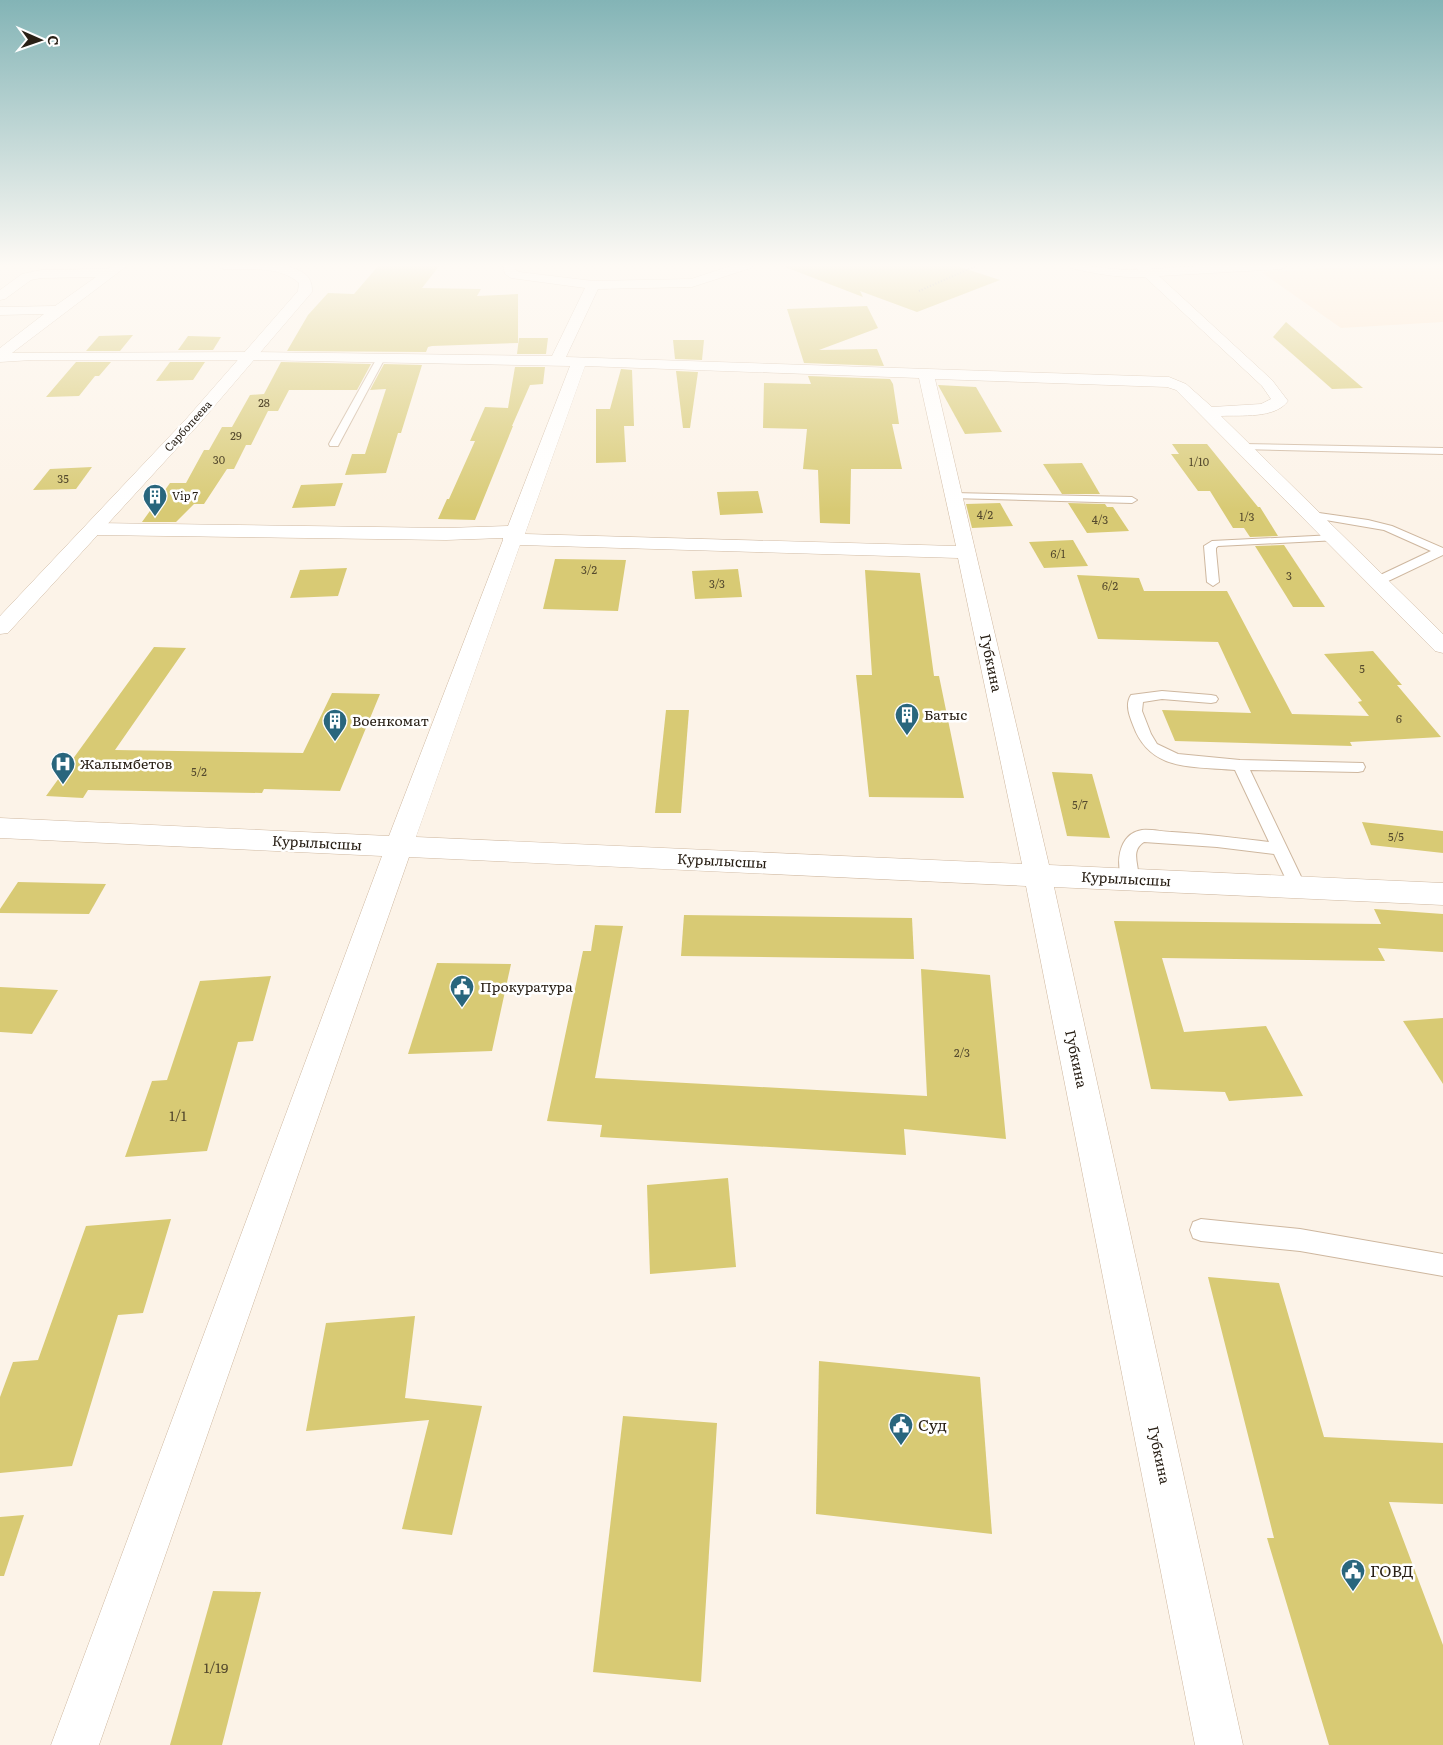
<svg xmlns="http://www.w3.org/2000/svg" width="1443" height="1745" viewBox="0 0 1443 1745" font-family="Literata,serif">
	<rect width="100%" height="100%" fill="#fcf3e8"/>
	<path fill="#fee6cd" d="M 1384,265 L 1443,265 L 1443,322 L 1341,328 L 1261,272 Z"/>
	<g fill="#d8ca74">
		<path d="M 379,265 L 440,265 L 422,288 L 481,289 L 477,296 L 518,294 L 518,343 L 432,346 L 428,347 L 426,352 L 287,351 L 308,315 L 328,293 L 354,294 Z"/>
		<path d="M 785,265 L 954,265 L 1000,280 L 917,312 L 860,291 L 863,297 L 785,267 Z"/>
		<path d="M 867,306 L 878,328 L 819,350 L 877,349 L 884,366 L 804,363 L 787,309 Z"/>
		<path d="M 1286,322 L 1363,388 L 1332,389 L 1273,337 Z"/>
		<path d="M 133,335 L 120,351 L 86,351 L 99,336 Z"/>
		<path d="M 188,336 L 221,337 L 213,350 L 178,350 Z"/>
		<path d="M 519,338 L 548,338 L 546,354 L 517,354 Z"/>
		<path d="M 673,340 L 704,340 L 702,360 L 675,359 Z"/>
		<path d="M 76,362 L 111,362 L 99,376 L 95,376 L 79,396 L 46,397 Z"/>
		<path d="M 170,362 L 205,362 L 193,380 L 156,381 Z"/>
		<path d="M 281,362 L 371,364 L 357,390 L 289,390 L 278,411 L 268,411 L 251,445 L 246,445 L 234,469 L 227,469 L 204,504 L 194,504 L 176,522 L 142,522 L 170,483 L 186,483 L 204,450 L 209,450 L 222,427 L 232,427 L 250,395 L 264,394 Z"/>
		<path d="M 384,364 L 422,365 L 401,433 L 398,433 L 386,473 L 345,475 L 352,454 L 365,454 L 386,389 L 370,390 Z"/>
		<path d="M 515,367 L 545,367 L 543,384 L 530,385 L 512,426 L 513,426 L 475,520 L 438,519 L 447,499 L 449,499 L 475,441 L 470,441 L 485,407 L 508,408 Z"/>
		<path d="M 621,369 L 632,370 L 634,426 L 624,426 L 626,462 L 596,463 L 596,409 L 610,409 Z"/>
		<path d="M 676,371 L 698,372 L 690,428 L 683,428 Z"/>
		<path d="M 808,376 L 890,379 L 893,384 L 899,424 L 892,424 L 902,469 L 851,469 L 850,524 L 820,523 L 818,470 L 803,469 L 807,429 L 763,428 L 764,383 L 811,384 Z"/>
		<path d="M 938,385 L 976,387 L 1002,432 L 965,434 Z"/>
		<path d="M 1172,444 L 1207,444 L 1258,507 L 1260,507 L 1278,536 L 1250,537 L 1244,528 L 1233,528 L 1210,491 L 1198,491 L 1171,454 L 1179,454 Z"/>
		<path d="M 1082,463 L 1100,494 L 1062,494 L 1043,464 Z"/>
		<path d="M 92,467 L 76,489 L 33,490 L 50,469 Z"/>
		<path d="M 343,483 L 335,506 L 292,508 L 301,485 Z"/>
		<path d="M 758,491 L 763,513 L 720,515 L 717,492 Z"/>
		<path d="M 1000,503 L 1013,526 L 972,528 L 966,504 Z"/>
		<path d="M 1068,503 L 1105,504 L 1107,507 L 1113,507 L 1129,531 L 1087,533 Z"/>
		<path d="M 1073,540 L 1088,566 L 1044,568 L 1029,542 Z"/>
		<path d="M 1284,545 L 1325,607 L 1293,607 L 1255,546 Z"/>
		<path d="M 555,559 L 626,560 L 618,611 L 543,609 Z"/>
		<path d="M 347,568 L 338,596 L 290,598 L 300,570 Z"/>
		<path d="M 738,569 L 742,597 L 695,599 L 692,571 Z"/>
		<path d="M 865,570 L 920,573 L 934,676 L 939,676 L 964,798 L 869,797 L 856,675 L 872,675 Z"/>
		<path d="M 1077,575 L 1139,578 L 1144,591 L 1227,591 L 1292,714 L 1369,716 L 1358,702 L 1362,701 L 1324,654 L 1373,651 L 1402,685 L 1397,685 L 1441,737 L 1350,742 L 1352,746 L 1175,741 L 1162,710 L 1251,713 L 1218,642 L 1098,639 Z"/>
		<path d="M 154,647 L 186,648 L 115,750 L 303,753 L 332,693 L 380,694 L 340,791 L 264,789 L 262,793 L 88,790 L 83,798 L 46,796 Z"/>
		<path d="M 666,710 L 689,710 L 681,813 L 655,813 Z"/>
		<path d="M 1052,772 L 1092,774 L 1110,838 L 1067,836 Z"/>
		<path d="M 1362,822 L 1443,831 L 1443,853 L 1371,845 Z"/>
		<path d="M 18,882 L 106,884 L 89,914 L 0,913 L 0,909 Z"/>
		<path d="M 1374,909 L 1443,914 L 1443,952 L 1378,948 L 1385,961 L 1162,958 L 1184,1032 L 1266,1026 L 1303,1096 L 1229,1101 L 1225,1092 L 1151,1089 L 1114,921 L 1381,924 Z"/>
		<path d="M 684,915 L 912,918 L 914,959 L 681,956 Z"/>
		<path d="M 595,925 L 623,926 L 595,1078 L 927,1096 L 921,969 L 990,975 L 1006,1139 L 904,1129 L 906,1155 L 600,1137 L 602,1125 L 547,1121 L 583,951 L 591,951 Z"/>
		<path d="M 437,963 L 511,964 L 492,1051 L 408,1054 Z"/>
		<path d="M 271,976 L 253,1041 L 238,1042 L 207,1151 L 125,1157 L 152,1081 L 167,1080 L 200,981 Z"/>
		<path d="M 0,987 L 58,990 L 32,1034 L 0,1032 Z"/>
		<path d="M 1443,1018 L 1443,1084 L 1403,1021 Z"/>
		<path d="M 728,1178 L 736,1267 L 650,1274 L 647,1185 Z"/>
		<path d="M 171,1219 L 143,1313 L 118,1315 L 72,1466 L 0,1473 L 0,1397 L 13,1362 L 38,1360 L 86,1226 Z"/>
		<path d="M 1208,1277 L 1279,1283 L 1324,1437 L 1443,1443 L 1443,1504 L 1389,1502 L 1443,1645 L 1443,1745 L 1329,1745 L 1267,1538 L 1274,1538 Z"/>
		<path d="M 415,1316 L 405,1398 L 482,1406 L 452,1535 L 402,1529 L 429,1420 L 306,1431 L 326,1323 Z"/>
		<path d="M 819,1361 L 980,1377 L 992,1534 L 816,1514 Z"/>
		<path d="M 623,1416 L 717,1423 L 701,1682 L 593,1672 Z"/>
		<path d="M 24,1515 L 4,1576 L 0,1576 L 0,1517 Z"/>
		<path d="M 213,1591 L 261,1592 L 222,1745 L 170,1745 Z"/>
	</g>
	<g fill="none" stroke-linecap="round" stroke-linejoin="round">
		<defs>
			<g id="service">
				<path d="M 381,355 L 385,358 L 339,444 L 338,446 L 330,446 L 329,444 L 377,358 Z"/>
				<path d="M 1243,444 L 1443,448 L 1443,454 L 1239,449 L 1238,447 Z"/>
				<path d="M 954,493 L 1132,497 L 1137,500 L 1132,503 L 950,498 L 949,496 Z"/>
				<path d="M 1312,512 L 1368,520 L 1392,526 L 1443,548 L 1443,555 L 1382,584 L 1374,584 L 1372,581 L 1374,578 L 1431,551 L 1384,530 L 1308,517 L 1306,515 L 1308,513 Z"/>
				<path d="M 1334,535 L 1338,536 L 1340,538 L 1338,540 L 1218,546 L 1216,548 L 1216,551 L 1219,582 L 1213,586 L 1207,582 L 1204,546 L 1212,541 Z"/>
				<path d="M 1162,691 L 1211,695 L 1216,696 L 1218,699 L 1216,702 L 1211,703 L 1162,699 L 1143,702 L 1142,711 L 1151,734 L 1157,744 L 1178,754 L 1240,760 L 1363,763 L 1365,767 L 1363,771 L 1358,772 L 1250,770 L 1306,887 L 1304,892 L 1298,893 L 1292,892 L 1274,854 L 1217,847 L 1144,842 C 1127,853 1144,870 1136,884 L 1130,886 L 1124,884 C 1115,867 1117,834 1142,830 C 1151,829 1163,832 1172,832 C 1205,834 1236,838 1269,842 L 1235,770 C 1192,766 1150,772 1133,725 C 1129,715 1125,704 1131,695 Z"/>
				<path d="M 1201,1219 L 1300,1229 L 1443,1254 L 1443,1276 L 1300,1251 L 1201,1241 L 1193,1238 L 1190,1230 L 1193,1222 Z"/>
			</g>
			<path id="minor" d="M 113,265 L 128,265 L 12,353 L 253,352 L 552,356 L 585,288 L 511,278 L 505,274 L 503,265 L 515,265 L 515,269 L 519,272 L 593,281 L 691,279 L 734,265 L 753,265 L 751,268 L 692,287 L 598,289 L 566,357 L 1169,377 L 1186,384 L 1212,407 L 1261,404 L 1271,399 L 1262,386 L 1145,277 C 1120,278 1095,274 1071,268 L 1069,265 C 1092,265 1115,271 1138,270 L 1134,265 L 1148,265 L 1152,269 L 1214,265 L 1288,265 L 1282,269 L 1159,276 L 1272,380 L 1288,401 C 1275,419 1241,415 1221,416 L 1443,634 L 1443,653 L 1435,651 L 1176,390 L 1167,387 L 935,379 L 1049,865 L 1443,883 L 1443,905 L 1054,887 L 1243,1745 L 1195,1745 L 1026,886 L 409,857 L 99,1745 L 51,1745 L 382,856 L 0,838 L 0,818 L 389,836 L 503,540 L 503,538 L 446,540 L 95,535 L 88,533 L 85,529 L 88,525 L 95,523 L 446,528 L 508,526 L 570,366 L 253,360 L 32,360 L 0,362 L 0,348 L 44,314 L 0,315 L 0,307 L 55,306 L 96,277 L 41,278 L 31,280 L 5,299 L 0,300 L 0,290 L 22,274 L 41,270 L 108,269 ZM 585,366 L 919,378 L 956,546 L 525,534 ZM 520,545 L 958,558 L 1022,864 L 416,837 Z"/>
			<path id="tertiary" d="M 217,265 L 284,265 C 299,270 313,273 312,292 L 199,424 L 8,633 L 0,634 L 0,616 L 187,418 L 298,291 L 299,283 C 279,265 248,270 223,269 Z"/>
		</defs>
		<use href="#service" stroke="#ceb79f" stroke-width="2"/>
		<use href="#minor" stroke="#ceb79f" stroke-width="1"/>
		<use href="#tertiary" stroke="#ceb79f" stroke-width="1"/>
		<path stroke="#958c82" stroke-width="2" stroke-dasharray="1 2" stroke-linecap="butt" d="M 919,291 L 978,265"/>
		<use href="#service" fill="#fff" fill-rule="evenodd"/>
		<use href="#minor" fill="#fff" fill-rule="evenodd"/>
		<use href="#tertiary" fill="#fff" fill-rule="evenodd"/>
	</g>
	<linearGradient id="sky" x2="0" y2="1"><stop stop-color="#83b4b6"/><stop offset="0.52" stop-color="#fefaf5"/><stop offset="1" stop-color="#fefaf5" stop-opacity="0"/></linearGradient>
	<rect width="1443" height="510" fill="url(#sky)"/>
	<defs>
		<symbol id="building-pin" viewBox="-11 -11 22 30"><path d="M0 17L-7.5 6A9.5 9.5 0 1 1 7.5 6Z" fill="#29667d" stroke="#fff"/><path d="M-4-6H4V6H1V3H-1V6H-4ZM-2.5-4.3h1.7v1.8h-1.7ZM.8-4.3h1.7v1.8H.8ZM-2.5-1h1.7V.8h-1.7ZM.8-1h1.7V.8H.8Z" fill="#fff"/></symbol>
		<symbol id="hospital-pin" viewBox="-11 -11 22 30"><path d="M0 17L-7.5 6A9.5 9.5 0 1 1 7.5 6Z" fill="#29667d" stroke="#fff"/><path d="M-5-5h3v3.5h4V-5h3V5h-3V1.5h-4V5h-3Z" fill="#fff"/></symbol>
		<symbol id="civic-pin" viewBox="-11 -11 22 30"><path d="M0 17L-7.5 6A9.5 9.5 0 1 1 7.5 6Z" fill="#29667d" stroke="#fff"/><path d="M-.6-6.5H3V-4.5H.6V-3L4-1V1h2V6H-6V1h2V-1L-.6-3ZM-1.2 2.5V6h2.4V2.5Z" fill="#fff"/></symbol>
	</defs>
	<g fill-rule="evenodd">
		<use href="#building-pin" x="141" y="482" width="28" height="38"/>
		<use href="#building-pin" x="893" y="701" width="28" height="38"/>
		<use href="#building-pin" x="321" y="707" width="28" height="38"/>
		<use href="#hospital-pin" x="49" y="750" width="28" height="38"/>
		<use href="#civic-pin" x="448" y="973" width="28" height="38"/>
		<use href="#civic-pin" x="887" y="1411" width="28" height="38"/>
		<use href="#civic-pin" x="1339" y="1557" width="28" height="38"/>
	</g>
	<g text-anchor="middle" stroke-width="5" stroke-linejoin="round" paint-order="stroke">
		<g font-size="11" fill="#554a2e">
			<text x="264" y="407">28</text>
			<text x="236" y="440">29</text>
			<text x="219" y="464">30</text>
			<text x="1199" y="466">1/10</text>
			<text x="63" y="483">35</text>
			<text x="985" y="519">4/2</text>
			<text x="1247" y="521">1/3</text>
			<text x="1100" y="524">4/3</text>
			<text x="1058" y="558">6/1</text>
			<text x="589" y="574">3/2</text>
			<text x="1289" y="580">3</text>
			<text x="717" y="588">3/3</text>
			<text x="1110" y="590">6/2</text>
			<text x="1362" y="673">5</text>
			<text x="1399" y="723">6</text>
			<text x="199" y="776">5/2</text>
			<text x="1080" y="809">5/7</text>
			<text x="1396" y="841">5/5</text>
			<text x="962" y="1057">2/3</text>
		</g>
		<g font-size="11" fill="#292016" stroke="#fff">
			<text transform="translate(188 426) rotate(-48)" y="4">Сарбопеева</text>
		</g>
		<g font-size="11" fill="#292016" stroke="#fff" text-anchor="start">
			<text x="172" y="500">Vip 7</text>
		</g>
		<g font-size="14" fill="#292016" stroke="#fff">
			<text transform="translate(991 663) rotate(78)" y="5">Губкина</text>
			<text transform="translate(317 843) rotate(3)" y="5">Курылысшы</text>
			<text transform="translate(722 861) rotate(3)" y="5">Курылысшы</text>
			<text transform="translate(1126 879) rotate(3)" y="5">Курылысшы</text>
			<text transform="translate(1076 1059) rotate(78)" y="5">Губкина</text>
			<text transform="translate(1159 1455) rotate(78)" y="5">Губкина</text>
		</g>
		<g font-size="14" fill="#292016" stroke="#fff" text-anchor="start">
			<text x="924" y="720">Батыс</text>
			<text x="352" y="726">Военкомат</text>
			<text x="80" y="769">Жалымбетов</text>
			<text x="480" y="992">Прокуратура</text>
		</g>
		<g font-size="14" fill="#554a2e">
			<text x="178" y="1121">1/1</text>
			<text x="216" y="1673">1/19</text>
		</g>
		<g font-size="16" fill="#292016" stroke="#fff" text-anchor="start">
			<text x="918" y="1431">Суд</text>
			<text x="1370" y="1577">ГОВД</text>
		</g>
	</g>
	<g transform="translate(40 40) rotate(92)" stroke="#ffffff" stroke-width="4" paint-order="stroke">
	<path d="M0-4L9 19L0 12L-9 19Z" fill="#292016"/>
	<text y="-8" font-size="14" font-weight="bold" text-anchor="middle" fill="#292016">С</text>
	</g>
</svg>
